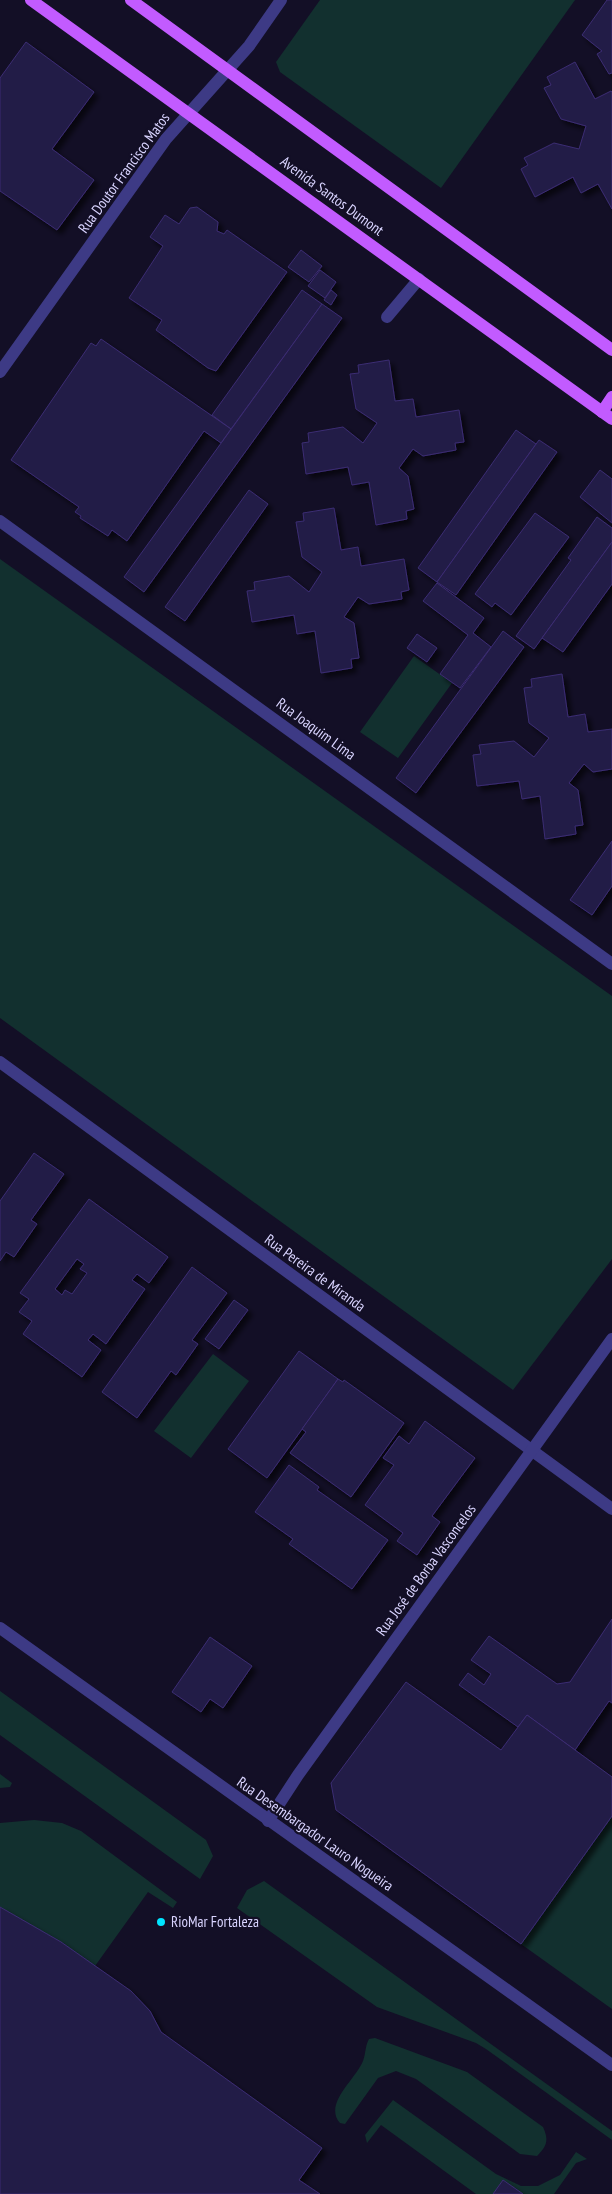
<svg xmlns="http://www.w3.org/2000/svg" width="612" height="2194" viewBox="0 0 612 2194" font-family="'PT Sans Narrow',sans-serif">
	<defs>
		<filter id="shadow"><feDropShadow dx="4.5" dy="4.5" stdDeviation="2.5" flood-color="#0009"/></filter>
	</defs>
	<rect width="100%" height="100%" fill="#130f26"/>
	<g fill="#12302f">
		<path d="M 320,0 L 575,0 L 441,188 L 280,72 L 276,62 Z"/>
		<path d="M 0,559 L 612,996 L 612,1259 L 513,1390 L 0,1018 Z"/>
		<path d="M 414,656 L 452,683 L 398,758 L 360,732 Z"/>
		<path d="M 213,1354 L 249,1381 L 191,1458 L 154,1431 Z"/>
		<path d="M 0,1691 L 206,1840 L 213,1856 L 200,1879 L 0,1735 Z"/>
		<path d="M 0,1774 L 12,1783 L 10,1787 L 0,1788 Z"/>
		<path d="M 612,1816 L 612,2009 L 521,1944 Z"/>
		<path d="M 34,1820 L 62,1823 L 81,1831 L 177,1902 L 173,1908 L 148,1892 L 95,1966 L 61,1942 L 0,1907 L 0,1823 Z"/>
		<path d="M 264,1881 L 612,2131 L 612,2140 L 486,2049 L 476,2043 L 377,2007 L 237,1908 L 247,1890 Z"/>
		<path d="M 375,2038 L 467,2072 L 543,2127 C 549,2140 547,2146 537,2156 L 520,2154 L 416,2079 L 396,2071 L 378,2078 L 345,2124 L 340,2123 C 323,2104 356,2079 363,2061 C 366,2053 365,2046 369,2039 Z"/>
		<path d="M 393,2100 L 496,2174 L 521,2186 L 538,2186 L 560,2175 L 576,2152 L 587,2159 L 576,2163 L 554,2194 L 523,2194 L 503,2180 L 493,2194 L 476,2194 L 381,2125 L 367,2143 L 365,2135 Z"/>
	</g>
	<g fill="#241b47" stroke="#3b2d73" fill-rule="evenodd" filter="url(#shadow)">
		<path d="M 607,0 L 612,0 L 612,73 L 609,74 L 597,54 L 602,51 L 582,35 Z"/>
		<path d="M 26,42 L 94,92 L 52,149 L 94,180 L 57,230 L 0,191 L 0,78 Z"/>
		<path d="M 575,62 L 595,99 L 611,91 L 612,92 L 612,209 L 598,184 L 581,193 L 573,177 L 535,197 L 521,169 L 528,165 L 524,158 L 554,143 L 579,149 L 586,126 L 561,119 L 544,88 L 551,85 L 547,77 Z"/>
		<path d="M 197,207 L 218,222 L 217,231 L 224,234 L 227,230 L 287,272 L 216,371 L 208,368 L 156,330 L 162,320 L 129,298 L 163,246 L 150,237 L 165,215 L 179,224 L 190,208 Z"/>
		<path d="M 301,250 L 322,266 L 309,282 L 288,267 Z"/>
		<path d="M 320,270 L 336,282 L 325,298 L 308,286 Z"/>
		<path d="M 302,290 L 322,304 L 231,429 L 212,415 Z"/>
		<path d="M 331,290 L 337,295 L 331,305 L 324,300 Z"/>
		<path d="M 322,304 L 342,318 L 144,592 L 124,577 Z"/>
		<path d="M 101,339 L 231,429 L 221,443 L 204,431 L 127,541 L 112,530 L 108,536 L 80,518 L 81,516 L 75,512 L 79,507 L 11,460 L 91,343 L 96,346 Z"/>
		<path d="M 389,360 L 395,401 L 413,399 L 416,417 L 459,410 L 464,442 L 455,443 L 456,450 L 423,456 L 413,449 L 399,468 L 408,476 L 414,509 L 406,511 L 407,519 L 376,525 L 369,482 L 352,485 L 348,467 L 306,474 L 302,443 L 309,442 L 308,433 L 343,427 L 363,443 L 377,423 L 356,409 L 350,374 L 359,373 L 358,365 Z"/>
		<path d="M 516,430 L 536,444 L 437,582 L 418,568 Z"/>
		<path d="M 539,440 L 557,452 L 456,595 L 437,582 Z"/>
		<path d="M 600,470 L 612,479 L 612,523 L 580,497 Z"/>
		<path d="M 249,490 L 268,504 L 185,621 L 165,607 Z"/>
		<path d="M 334,508 L 341,550 L 358,547 L 361,566 L 404,559 L 409,590 L 401,592 L 402,599 L 369,604 L 358,597 L 344,617 L 354,623 L 359,658 L 351,659 L 352,668 L 321,673 L 315,631 L 297,634 L 294,615 L 252,622 L 247,591 L 255,590 L 254,582 L 289,576 L 309,592 L 322,572 L 302,557 L 296,522 L 304,521 L 303,513 Z"/>
		<path d="M 535,513 L 569,537 L 511,615 L 495,603 L 492,607 L 475,594 Z"/>
		<path d="M 597,517 L 612,528 L 612,542 L 534,649 L 516,636 L 571,560 L 568,558 Z"/>
		<path d="M 612,542 L 612,584 L 563,652 L 542,638 Z"/>
		<path d="M 437,583 L 484,618 L 473,633 L 491,647 L 460,688 L 440,674 L 468,635 L 423,601 Z"/>
		<path d="M 503,631 L 524,647 L 416,793 L 396,778 Z"/>
		<path d="M 417,634 L 437,648 L 427,662 L 407,648 Z"/>
		<path d="M 562,674 L 568,717 L 585,714 L 588,732 L 612,729 L 612,769 L 593,772 L 584,764 L 569,783 L 578,790 L 583,825 L 575,826 L 576,834 L 545,839 L 540,796 L 522,799 L 519,781 L 477,786 L 473,755 L 481,754 L 479,745 L 514,741 L 534,757 L 549,738 L 529,723 L 524,688 L 532,687 L 531,679 Z"/>
		<path d="M 612,841 L 612,886 L 592,915 L 570,900 Z"/>
		<path d="M 34,1153 L 64,1174 L 31,1220 L 37,1224 L 14,1257 L 6,1252 L 0,1261 L 0,1201 Z"/>
		<path d="M 89,1199 L 168,1257 L 149,1283 L 137,1274 L 132,1280 L 145,1289 L 106,1344 L 93,1334 L 88,1340 L 101,1350 L 82,1377 L 23,1334 L 32,1321 L 19,1312 L 29,1299 L 20,1293 ZM 77,1259 L 84,1264 L 80,1269 L 87,1273 L 72,1294 L 65,1290 L 62,1295 L 55,1289 Z"/>
		<path d="M 192,1267 L 227,1293 L 192,1340 L 198,1344 L 176,1375 L 171,1371 L 137,1418 L 102,1392 Z"/>
		<path d="M 234,1300 L 248,1310 L 219,1349 L 205,1339 Z"/>
		<path d="M 299,1351 L 338,1379 L 267,1478 L 228,1449 Z"/>
		<path d="M 338,1379 L 343,1382 L 344,1380 L 404,1423 L 351,1497 L 290,1453 L 306,1432 L 302,1429 Z"/>
		<path d="M 425,1421 L 475,1458 L 432,1516 L 440,1522 L 417,1555 L 397,1541 L 403,1533 L 365,1505 L 394,1465 L 383,1458 L 399,1436 L 409,1444 Z"/>
		<path d="M 289,1465 L 319,1487 L 317,1490 L 388,1540 L 352,1589 L 289,1544 L 293,1539 L 255,1512 Z"/>
		<path d="M 612,1619 L 612,1703 L 609,1701 L 575,1750 L 527,1715 L 518,1727 L 459,1685 L 468,1673 L 484,1685 L 491,1674 L 471,1660 L 489,1636 L 557,1684 L 570,1682 Z"/>
		<path d="M 210,1637 L 252,1666 L 223,1708 L 210,1699 L 201,1712 L 172,1692 Z"/>
		<path d="M 406,1682 L 501,1750 L 527,1715 L 612,1777 L 612,1816 L 521,1944 L 336,1810 L 331,1783 Z"/>
		<path d="M 0,1907 L 61,1942 L 131,1991 L 150,2011 L 161,2032 L 322,2148 L 299,2180 L 320,2194 L 0,2194 Z"/>
		<path d="M 503,2180 L 523,2194 L 493,2194 Z"/>
	</g>
	<g fill="none" stroke-linecap="round" stroke-linejoin="round">
		<path stroke="#3d3a85" stroke-width="12" d="M 387,317 L 419,279"/>
		<g stroke="#3d3a85" stroke-width="12">
			<path d="M 0,521 L 612,964"/>
			<path d="M 0,1062 L 612,1509"/>
			<path d="M 268,1821 L 298,1775 L 612,1339"/>
		</g>
		<g stroke="#3d3a85" stroke-width="12">
			<path d="M 0,372 L 166,139 L 249,46 L 281,0"/>
			<path d="M 0,1628 L 612,2065"/>
		</g>
		<g stroke="#c25bff" stroke-width="12">
			<path d="M 31,0 L 612,419"/>
			<path d="M 131,0 L 612,350"/>
			<path d="M 602,412 L 612,397"/>
		</g>
	</g>
	<circle fill="#00e5ff" stroke="#130f26" stroke-width="2" cx="161" cy="1922" r="5"/>
	<g text-anchor="middle" stroke-width="4.5" stroke-linejoin="round" paint-order="stroke">
		<g font-size="15" fill="#d9d4ff" stroke="#130f26">
			<text transform="translate(124 173) rotate(-54)" y="5">Rua Doutor Francisco Matos</text>
			<text transform="translate(332 196) rotate(36)" y="5">Avenida Santos Dumont</text>
			<text transform="translate(316 729) rotate(36)" y="5">Rua Joaquim Lima</text>
			<text transform="translate(315 1273) rotate(36)" y="5">Rua Pereira de Miranda</text>
			<text transform="translate(426 1570) rotate(-54)" y="5">Rua José de Borba Vasconcelos</text>
			<text transform="translate(315 1834) rotate(35)" y="5">Rua Desembargador Lauro Nogueira</text>
		</g>
		<g font-size="15" fill="#d9d4ff" stroke="#130f26" text-anchor="start">
			<text x="171" y="1927">RioMar Fortaleza</text>
		</g>
	</g>
</svg>
